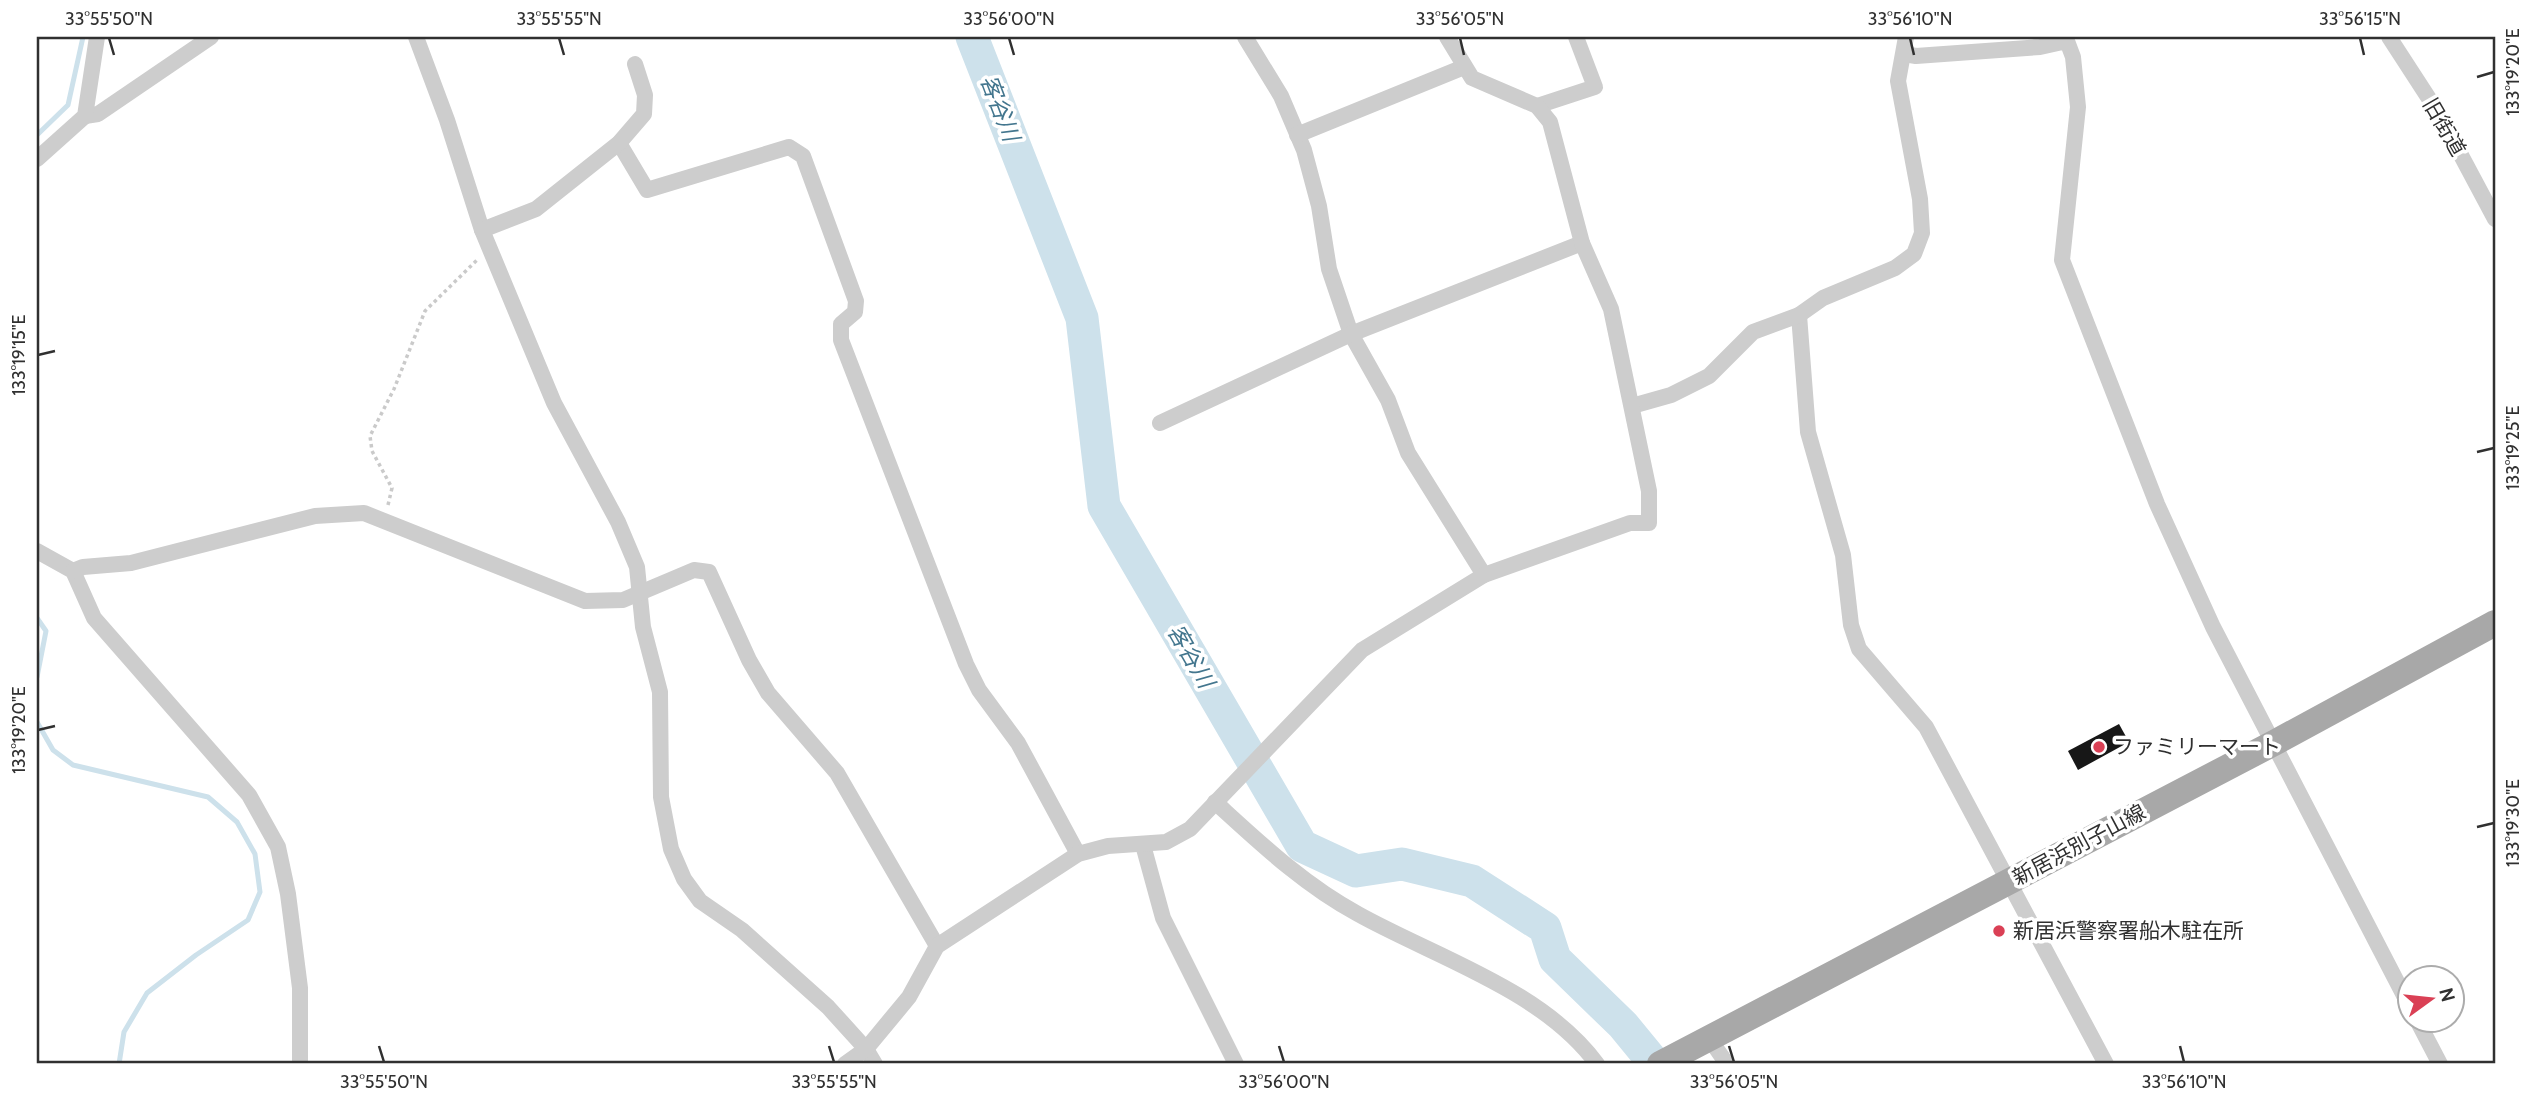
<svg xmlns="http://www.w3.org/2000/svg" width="2532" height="1101" viewBox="0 0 2532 1101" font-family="Cabin,'Noto Sans JP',sans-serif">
	<rect width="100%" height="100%" fill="#fff"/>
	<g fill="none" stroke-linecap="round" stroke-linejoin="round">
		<g stroke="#cde1eb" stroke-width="5">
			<path d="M 37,135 L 68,105 L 83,37"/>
			<path d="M 37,618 L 46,631 L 37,677"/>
			<path d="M 37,722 L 53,750 L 73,765 L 208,797 L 237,822 L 255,854 L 260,892 L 248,920 L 196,955 L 147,993 L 124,1032 L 119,1064"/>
		</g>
		<path stroke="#cde1eb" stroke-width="33" d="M 972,37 L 1082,318 L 1104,506 L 1302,846 L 1356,871 L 1402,864 L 1472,881 L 1545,928 L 1555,959 L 1623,1025 L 1655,1064"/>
	</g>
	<path fill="#171717" d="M 2119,724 L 2129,742 L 2078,770 L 2068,751 Z"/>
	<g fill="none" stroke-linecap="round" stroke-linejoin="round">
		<path stroke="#cacaca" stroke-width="3.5" stroke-dasharray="3.5 3.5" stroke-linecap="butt" d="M 388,505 L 392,488 L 372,451 L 370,436 L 394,389 L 425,311 L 478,259"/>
		<g stroke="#cdcdcd" stroke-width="16">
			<path d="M 416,37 L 447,120 L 482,230 L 554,403 L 618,522 L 637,567 L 643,627 L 660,692 L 661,797 L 671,849 L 684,879 L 700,901 L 742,930 L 828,1007 L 866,1049 L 875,1064"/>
			<path d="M 1245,37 L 1281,96 L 1304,150 L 1319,206 L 1329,269 L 1351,334 L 1388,400 L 1408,453 L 1484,575"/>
			<path d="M 2389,37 L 2439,114 L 2495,219"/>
			<path d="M 1904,54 L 1916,56 L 2040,47 L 2067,41 L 2073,57 L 2078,107 L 2062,260 L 2157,504 L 2213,627 L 2410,1007"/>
			<path d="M 1537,106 L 1595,87 L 1576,37"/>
			<path d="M 85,116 L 98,114 L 211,37"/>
			<path d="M 1297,135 L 1464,67"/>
			<path d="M 619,143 L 647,190 L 789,147 L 803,156 L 856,301 L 855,312 L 841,324 L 841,340 L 966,664 L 979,690 L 1018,743 L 1078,854"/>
			<path d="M 37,159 L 85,116 L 97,37"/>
			<path d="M 482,230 L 536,209 L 619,143 L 644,114 L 645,95 L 635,64"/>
			<path d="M 1799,315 L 1808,432 L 1843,555 L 1851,625 L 1859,649 L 1926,727 L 2106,1064"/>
			<path d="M 1632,406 L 1671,395 L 1709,376 L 1753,332 L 1799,315 L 1823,298 L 1895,268 L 1914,254 L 1922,233 L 1920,199 L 1898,81 L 1906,37"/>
			<path d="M 1160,423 L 1351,334 L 1582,243"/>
			<path d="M 37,551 L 73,571 L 94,618 L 249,795 L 278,847 L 288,894 L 300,988 L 300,1064"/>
			<path d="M 73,571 L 83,567 L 131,563 L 315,516 L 364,513 L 585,601 L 623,600 L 694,570 L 709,572 L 749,660 L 768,693 L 837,773 L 937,946"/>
			<path d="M 1215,802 C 1260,843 1304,885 1358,914 C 1435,957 1543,990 1597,1064"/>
			<path d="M 1143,845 L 1163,918 L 1236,1064"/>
			<path d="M 2417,1020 L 2440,1064"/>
			<path d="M 1709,1038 L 1727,1064"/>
			<path d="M 845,1064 L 866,1049 L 909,997 L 937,946 L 1078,854 L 1108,846 L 1166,842 L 1190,829 L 1362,650 L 1484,575 L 1630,523 L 1649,523 L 1649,491 L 1611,309 L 1582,243 L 1550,122 L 1537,106 L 1472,78 L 1447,37"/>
		</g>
		<path stroke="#a8a8a8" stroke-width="26" d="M 1660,1064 L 2274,743 L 2495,623"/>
	</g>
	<path fill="none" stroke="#303030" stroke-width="2.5" d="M 109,38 L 114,55M 559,38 L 564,55M 1009,38 L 1014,55M 1460,38 L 1464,55M 1910,38 L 1914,55M 2360,38 L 2364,55M 2477,77 L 2494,72M 38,355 L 55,351M 2477,452 L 2494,448M 38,730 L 55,726M 2477,827 L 2494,823M 379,1046 L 384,1062M 829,1046 L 834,1062M 1279,1046 L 1284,1062M 1729,1046 L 1734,1062M 2180,1046 L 2184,1062"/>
	<g fill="#da4055" stroke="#fff" stroke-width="2.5">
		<circle cx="2099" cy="747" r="7"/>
		<circle cx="1999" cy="931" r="7"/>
	</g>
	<g text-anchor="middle" stroke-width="7" stroke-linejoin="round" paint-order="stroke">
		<g font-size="21" fill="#303030" stroke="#fff">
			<text transform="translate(2444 127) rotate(60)" y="7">旧街道</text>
			<text transform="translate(2079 845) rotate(-28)" y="7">新居浜別子山線</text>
		</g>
		<g font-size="21" fill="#303030" stroke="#fff" text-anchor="start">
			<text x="2113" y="754">ファミリーマート</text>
			<text x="2013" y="938">新居浜警察署船木駐在所</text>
		</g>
		<g font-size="23" font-style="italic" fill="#43768e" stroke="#fff">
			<text transform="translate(1000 108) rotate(69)" y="8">客谷川</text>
			<text transform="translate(1191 656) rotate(60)" y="8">客谷川</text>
		</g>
	</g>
	<rect width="2532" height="1101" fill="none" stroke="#ffffff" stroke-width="77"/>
	<g transform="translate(2431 999) rotate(75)"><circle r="33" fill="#ffffff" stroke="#acacac" stroke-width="2"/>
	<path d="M0-5L12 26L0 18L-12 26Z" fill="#da4055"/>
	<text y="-10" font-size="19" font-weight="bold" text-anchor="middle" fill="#303030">N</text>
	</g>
	<rect x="38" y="38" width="2456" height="1024" fill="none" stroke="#303030" stroke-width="2.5"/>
	<g font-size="18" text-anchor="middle" fill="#303030">
		<text x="109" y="25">33°55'50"N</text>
		<text x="559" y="25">33°55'55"N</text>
		<text x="1009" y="25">33°56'00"N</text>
		<text x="1460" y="25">33°56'05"N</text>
		<text x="1910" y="25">33°56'10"N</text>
		<text x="2360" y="25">33°56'15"N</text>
		<text transform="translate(2513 72) rotate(-90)" y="6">133°19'20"E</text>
		<text transform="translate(19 355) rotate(-90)" y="6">133°19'15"E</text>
		<text transform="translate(2513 448) rotate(-90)" y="6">133°19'25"E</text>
		<text transform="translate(19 730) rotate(-90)" y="6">133°19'20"E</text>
		<text transform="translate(2513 823) rotate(-90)" y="6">133°19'30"E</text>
		<text x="384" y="1088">33°55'50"N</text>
		<text x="834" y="1088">33°55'55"N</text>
		<text x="1284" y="1088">33°56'00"N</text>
		<text x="1734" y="1088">33°56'05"N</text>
		<text x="2184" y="1088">33°56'10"N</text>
	</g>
</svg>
